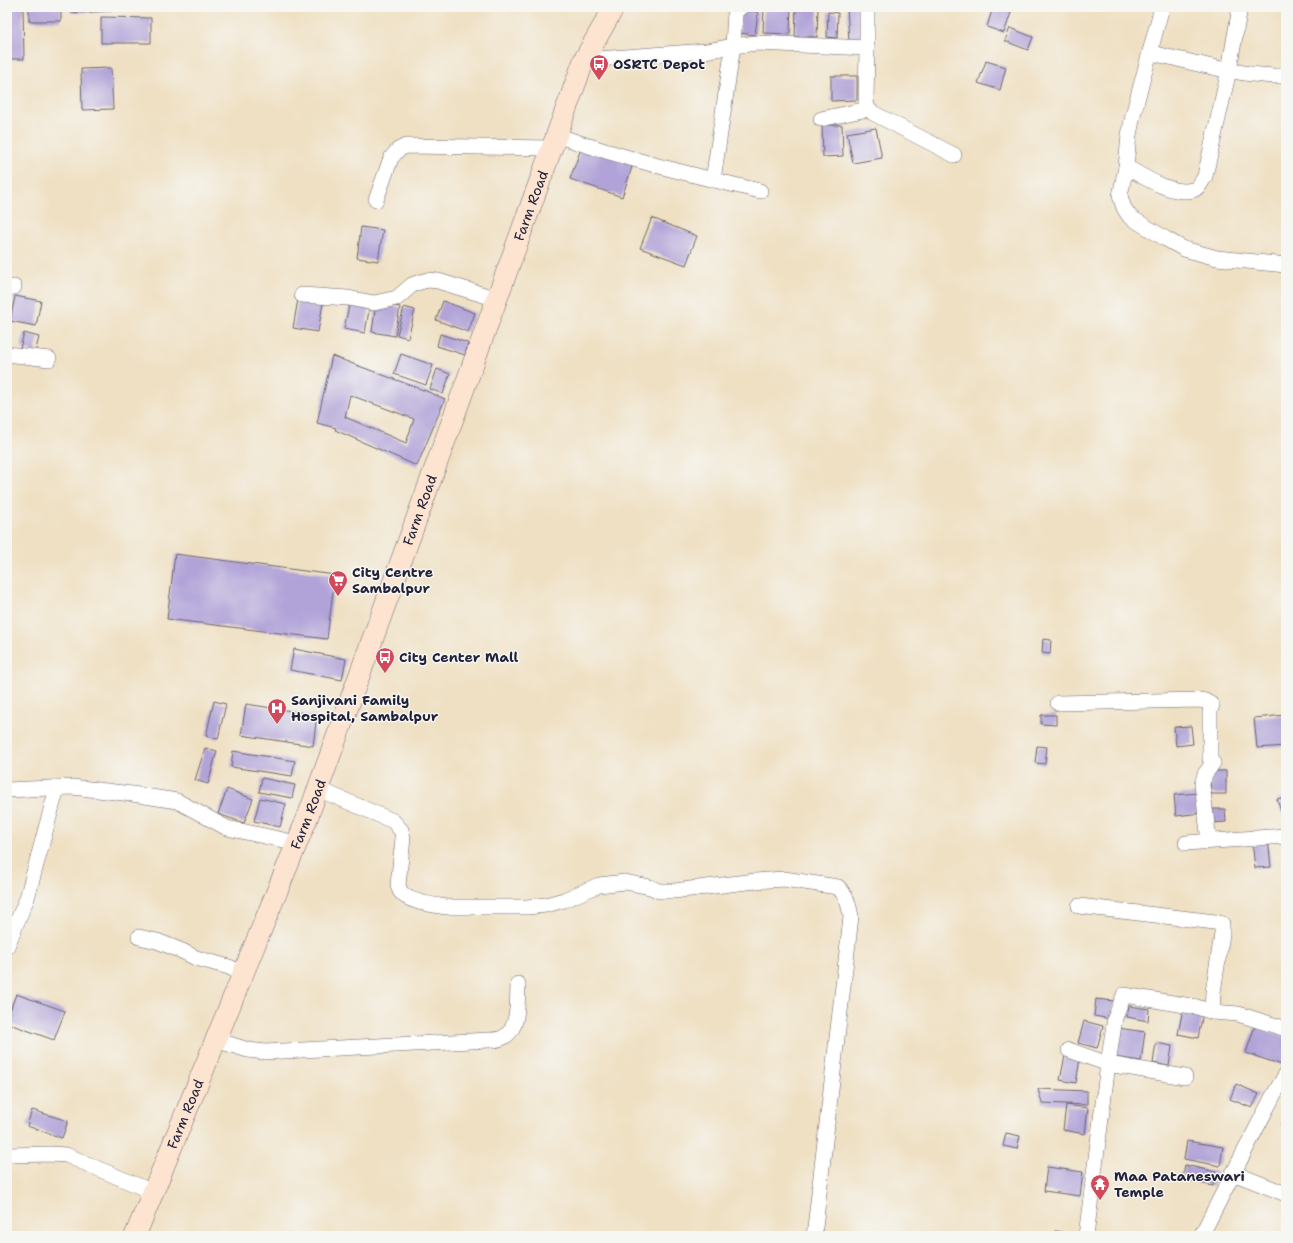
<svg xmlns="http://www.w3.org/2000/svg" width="1293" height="1243" viewBox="0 0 1293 1243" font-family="'Shantell Sans',sans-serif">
	<rect width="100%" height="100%" fill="#f6f6f2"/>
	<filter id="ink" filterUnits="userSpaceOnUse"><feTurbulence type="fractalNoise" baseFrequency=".025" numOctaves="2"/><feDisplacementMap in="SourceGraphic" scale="8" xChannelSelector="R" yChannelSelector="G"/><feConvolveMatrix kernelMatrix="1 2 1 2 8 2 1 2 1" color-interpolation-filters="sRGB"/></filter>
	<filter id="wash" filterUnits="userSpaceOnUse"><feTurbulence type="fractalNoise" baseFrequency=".012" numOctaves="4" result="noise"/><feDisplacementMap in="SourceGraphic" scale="16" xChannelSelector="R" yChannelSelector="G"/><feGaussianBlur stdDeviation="0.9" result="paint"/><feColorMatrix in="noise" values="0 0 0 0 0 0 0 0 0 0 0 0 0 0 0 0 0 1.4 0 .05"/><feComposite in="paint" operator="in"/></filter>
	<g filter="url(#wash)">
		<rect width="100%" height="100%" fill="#efe0c3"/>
		<g id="blocks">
			<g fill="#b1a3d8" fill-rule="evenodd">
				<path d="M 7,7 L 23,7 L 24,59 L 7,59 Z"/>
				<rect x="29" y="7" width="32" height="14"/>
				<path d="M 70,7 L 111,7 L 111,11 L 71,13 Z"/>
				<path d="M 764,7 L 791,8 L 790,34 L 763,33 Z"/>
				<path d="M 796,7 L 818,7 L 817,37 L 795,37 Z"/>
				<path d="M 847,7 L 861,7 L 862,42 L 849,42 Z"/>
				<path d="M 993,7 L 1013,7 L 1004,33 L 987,27 Z"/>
				<path d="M 741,10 L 758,12 L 755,35 L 739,33 Z"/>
				<path d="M 828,12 L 838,13 L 837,38 L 827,37 Z"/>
				<path d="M 101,17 L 151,18 L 151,43 L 101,43 Z"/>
				<path d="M 1010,28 L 1033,37 L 1028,50 L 1005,41 Z"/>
				<path d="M 986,61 L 1006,67 L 1000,90 L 978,83 Z"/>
				<path d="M 111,68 L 113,109 L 82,110 L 81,69 Z"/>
				<path d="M 831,76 L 857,76 L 857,100 L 831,101 Z"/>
				<path d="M 822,125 L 842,125 L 843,156 L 823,157 Z"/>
				<path d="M 876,128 L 882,158 L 853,163 L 847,133 Z"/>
				<path d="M 582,146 L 633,164 L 622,197 L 570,179 Z"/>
				<path d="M 652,218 L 697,236 L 686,265 L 640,248 Z"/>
				<path d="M 361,227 L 383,230 L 378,261 L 357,258 Z"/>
				<path d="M 15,296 L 41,301 L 36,326 L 10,321 Z"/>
				<path d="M 298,299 L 323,303 L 318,332 L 293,328 Z"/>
				<path d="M 350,301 L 370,305 L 365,333 L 344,329 Z"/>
				<path d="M 443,301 L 475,313 L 468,332 L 436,320 Z"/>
				<path d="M 376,303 L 400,307 L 395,336 L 372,332 Z"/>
				<path d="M 404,307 L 415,310 L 408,338 L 397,335 Z"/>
				<path d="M 24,333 L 39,337 L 35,353 L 20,348 Z"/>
				<path d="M 440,334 L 468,343 L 465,355 L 437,346 Z"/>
				<path d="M 401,354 L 433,365 L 426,385 L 394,374 Z"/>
				<path d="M 332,356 L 426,391 L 445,399 L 417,466 L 335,430 L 336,428 L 317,423 ZM 350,395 L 414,419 L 406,443 L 345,417 Z"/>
				<path d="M 437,369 L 450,374 L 443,394 L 430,389 Z"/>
				<path d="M 175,554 L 335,575 L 327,639 L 167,619 Z"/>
				<path d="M 1043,639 L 1051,640 L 1050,654 L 1042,653 Z"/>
				<path d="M 294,649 L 346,659 L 342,680 L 290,670 Z"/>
				<path d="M 214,701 L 226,704 L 218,739 L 206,736 Z"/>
				<path d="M 246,704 L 317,715 L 313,746 L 241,735 Z"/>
				<path d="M 1041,715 L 1056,715 L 1056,725 L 1041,724 Z"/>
				<path d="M 1286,715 L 1286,746 L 1257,748 L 1254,718 Z"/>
				<path d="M 1191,726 L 1193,744 L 1176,746 L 1174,727 Z"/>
				<path d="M 1037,746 L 1047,747 L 1045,764 L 1035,763 Z"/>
				<path d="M 205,748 L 217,751 L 208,784 L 195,780 Z"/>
				<path d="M 233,751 L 295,761 L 292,776 L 231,767 Z"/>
				<path d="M 1210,771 L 1226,771 L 1226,794 L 1211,794 Z"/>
				<path d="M 262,778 L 295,785 L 292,798 L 259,792 Z"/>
				<path d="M 227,789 L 253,799 L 244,823 L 218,814 Z"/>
				<path d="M 1199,793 L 1201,813 L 1176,816 L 1174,795 Z"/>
				<path d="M 1286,797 L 1286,821 L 1284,821 L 1277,799 Z"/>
				<path d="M 260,798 L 286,804 L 280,827 L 254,821 Z"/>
				<path d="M 1210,809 L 1225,809 L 1226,822 L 1210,823 Z"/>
				<path d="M 1268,839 L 1271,867 L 1255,868 L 1252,840 Z"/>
				<path d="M 16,994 L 65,1011 L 54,1040 L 7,1023 L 7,1019 Z"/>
				<path d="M 1096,999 L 1114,1001 L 1111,1019 L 1094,1016 Z"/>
				<path d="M 1129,1006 L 1149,1009 L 1148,1021 L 1127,1017 Z"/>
				<path d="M 1183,1009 L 1203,1013 L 1198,1038 L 1178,1034 Z"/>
				<path d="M 1084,1021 L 1103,1026 L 1097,1048 L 1078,1043 Z"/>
				<path d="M 1255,1026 L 1286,1037 L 1286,1053 L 1282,1065 L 1246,1053 Z"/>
				<path d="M 1118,1028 L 1145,1032 L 1141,1061 L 1114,1057 Z"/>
				<path d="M 1156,1043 L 1172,1046 L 1169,1066 L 1153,1063 Z"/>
				<path d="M 1065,1056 L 1080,1059 L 1076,1083 L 1060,1080 Z"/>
				<path d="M 1236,1084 L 1259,1094 L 1252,1108 L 1230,1099 Z"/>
				<path d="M 1038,1089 L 1087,1091 L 1087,1105 L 1042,1103 Z"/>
				<path d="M 1066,1105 L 1088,1108 L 1085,1134 L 1063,1130 Z"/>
				<path d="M 32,1110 L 68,1121 L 62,1138 L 27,1126 Z"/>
				<path d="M 1286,1116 L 1286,1127 L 1281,1124 Z"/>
				<path d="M 1006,1133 L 1020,1136 L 1017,1149 L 1003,1146 Z"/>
				<path d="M 1187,1141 L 1223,1147 L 1220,1166 L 1184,1159 Z"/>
				<path d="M 1185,1165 L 1216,1172 L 1213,1186 L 1182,1179 Z"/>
				<path d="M 1047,1167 L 1083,1172 L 1080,1196 L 1044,1191 Z"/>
				<path d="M 1055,1231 L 1074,1234 L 1074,1236 L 1054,1236 Z"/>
			</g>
		</g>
	</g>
	<g filter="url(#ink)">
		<use href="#blocks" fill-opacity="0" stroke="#6a646b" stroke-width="1"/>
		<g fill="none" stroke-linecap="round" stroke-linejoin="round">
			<defs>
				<g id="minor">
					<path d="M 1162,7 L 1133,115 L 1129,135 L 1126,167 L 1120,196 L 1124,208 L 1130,217 L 1166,239 L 1184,249 L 1217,258 L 1286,265"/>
					<path d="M 867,48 L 867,7"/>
					<path d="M 1150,52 L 1160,55 C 1201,64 1244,77 1286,76"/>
					<path d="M 584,60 L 706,51 L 733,46 L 757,43 L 867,48 L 866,101 L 868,109 L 873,113 L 954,155"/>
					<path d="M 821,119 L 868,109"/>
					<path d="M 556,135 C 622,158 692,175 760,191"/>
					<path d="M 1126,167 C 1143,176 1172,196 1193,190 C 1199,188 1202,181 1205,176 L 1229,70 L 1240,7"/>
					<path d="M 713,180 L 733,46 L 735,12 L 741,7"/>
					<path d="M 376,200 L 391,158 L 398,150 L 406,146 L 552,148"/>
					<path d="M 7,288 L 14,287"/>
					<path d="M 302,295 L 348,298 L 374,303 L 397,298 L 412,285 L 420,282 L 428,280 L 438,281 L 497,299"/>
					<path d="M 7,354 L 49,359"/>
					<path d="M 1058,703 L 1199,700 L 1205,701 L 1212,705 L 1210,711 L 1210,759 L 1213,763 L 1205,774 L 1202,784 L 1209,841"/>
					<path d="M 318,789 L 393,821 L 401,830 L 403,838 L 398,885 C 399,887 399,889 400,891 C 408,903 434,905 447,907 L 527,907 L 546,905 L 564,900 L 599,885 L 625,882 L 650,887 L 659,891 L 674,891 L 755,881 L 784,879 L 838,887 C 847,896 849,905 851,917 L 814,1236"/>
					<path d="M 7,790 L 72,787 L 132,794 L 177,801 L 227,828 L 297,843"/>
					<path d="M 1186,843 L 1286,836"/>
					<path d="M 1079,906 L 1215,922 L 1222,924 L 1222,934 L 1213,992 L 1212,1012 L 1238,1014 L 1286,1029"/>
					<path d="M 139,937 L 157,941 L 182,951 L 196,958 L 229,967 L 243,974"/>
					<path d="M 7,946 L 27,898 L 57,788"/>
					<path d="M 216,1040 L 248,1050 L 265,1052 L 489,1040 C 493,1040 498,1040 502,1038 C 520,1030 517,1001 518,984"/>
					<path d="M 1069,1050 L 1108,1064 L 1115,1018 L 1124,995 L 1197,1007 L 1212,1012"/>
					<path d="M 7,1155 L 51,1154 L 66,1155 L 153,1192"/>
					<path d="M 1233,1173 L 1286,1194"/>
					<path d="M 1086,1236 L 1108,1064 L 1185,1077"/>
					<path d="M 1201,1236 L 1273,1096 L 1286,1074"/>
				</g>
				<g id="secondary">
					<path id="s1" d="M 135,1236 L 308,816 L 584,60 L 614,7"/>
				</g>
			</defs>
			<use href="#minor" stroke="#6a646b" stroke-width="16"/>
			<use href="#secondary" stroke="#6a646b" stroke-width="22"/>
			<use href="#minor" stroke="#fff" stroke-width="15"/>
			<use href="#secondary" stroke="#fde4d1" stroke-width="21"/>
		</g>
	</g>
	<defs>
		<symbol id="bus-pin" viewBox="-11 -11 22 30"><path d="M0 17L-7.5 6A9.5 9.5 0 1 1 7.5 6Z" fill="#d1495b" stroke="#f6f6f2"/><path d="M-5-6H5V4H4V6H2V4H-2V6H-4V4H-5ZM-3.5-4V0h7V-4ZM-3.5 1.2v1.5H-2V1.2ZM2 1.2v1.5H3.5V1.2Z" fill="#fff"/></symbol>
		<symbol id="supermarket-pin" viewBox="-11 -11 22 30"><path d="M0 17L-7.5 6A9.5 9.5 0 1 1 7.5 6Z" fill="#d1495b" stroke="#f6f6f2"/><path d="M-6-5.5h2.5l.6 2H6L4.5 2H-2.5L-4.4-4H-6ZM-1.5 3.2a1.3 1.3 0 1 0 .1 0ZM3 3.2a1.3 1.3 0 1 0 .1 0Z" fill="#fff"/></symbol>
		<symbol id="hospital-pin" viewBox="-11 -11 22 30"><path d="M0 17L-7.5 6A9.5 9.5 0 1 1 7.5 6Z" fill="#d1495b" stroke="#f6f6f2"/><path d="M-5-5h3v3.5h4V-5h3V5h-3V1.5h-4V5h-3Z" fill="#fff"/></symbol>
		<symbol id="temple-pin" viewBox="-11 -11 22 30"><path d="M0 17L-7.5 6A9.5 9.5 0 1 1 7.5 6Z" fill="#d1495b" stroke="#f6f6f2"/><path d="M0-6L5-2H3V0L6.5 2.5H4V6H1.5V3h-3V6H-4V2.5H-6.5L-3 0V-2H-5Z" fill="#fff"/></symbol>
	</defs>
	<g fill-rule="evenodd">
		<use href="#bus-pin" x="588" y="53" width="22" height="30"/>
		<use href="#supermarket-pin" x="327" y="569" width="22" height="30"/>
		<use href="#bus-pin" x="374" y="646" width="22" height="30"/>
		<use href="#hospital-pin" x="266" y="697" width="22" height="30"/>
		<use href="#temple-pin" x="1089" y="1173" width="22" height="30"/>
	</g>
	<g text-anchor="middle" stroke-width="3" stroke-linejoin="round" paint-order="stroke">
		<g font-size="14" font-weight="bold" fill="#22223b" stroke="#f6f6f2" text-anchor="start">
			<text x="613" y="69">OSRTC Depot</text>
			<text x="352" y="577">City Centre<tspan x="352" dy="16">Sambalpur</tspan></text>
			<text x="399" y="662">City Center Mall</text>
			<text x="291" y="705">Sanjivani Family<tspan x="291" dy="16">Hospital, Sambalpur</tspan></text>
			<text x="1114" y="1181">Maa Pataneswari<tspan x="1114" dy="16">Temple</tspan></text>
		</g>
		<g font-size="14" fill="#22223b" stroke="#f6f6f2">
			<text dy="5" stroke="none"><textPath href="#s1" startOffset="1104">Farm Road</textPath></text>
			<text dy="5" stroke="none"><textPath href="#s1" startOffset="780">Farm Road</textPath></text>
			<text dy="5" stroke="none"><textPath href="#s1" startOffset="456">Farm Road</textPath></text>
			<text dy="5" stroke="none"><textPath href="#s1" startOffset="132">Farm Road</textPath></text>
		</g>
	</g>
	<rect width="1293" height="1243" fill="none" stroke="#f6f6f2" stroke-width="24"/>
</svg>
